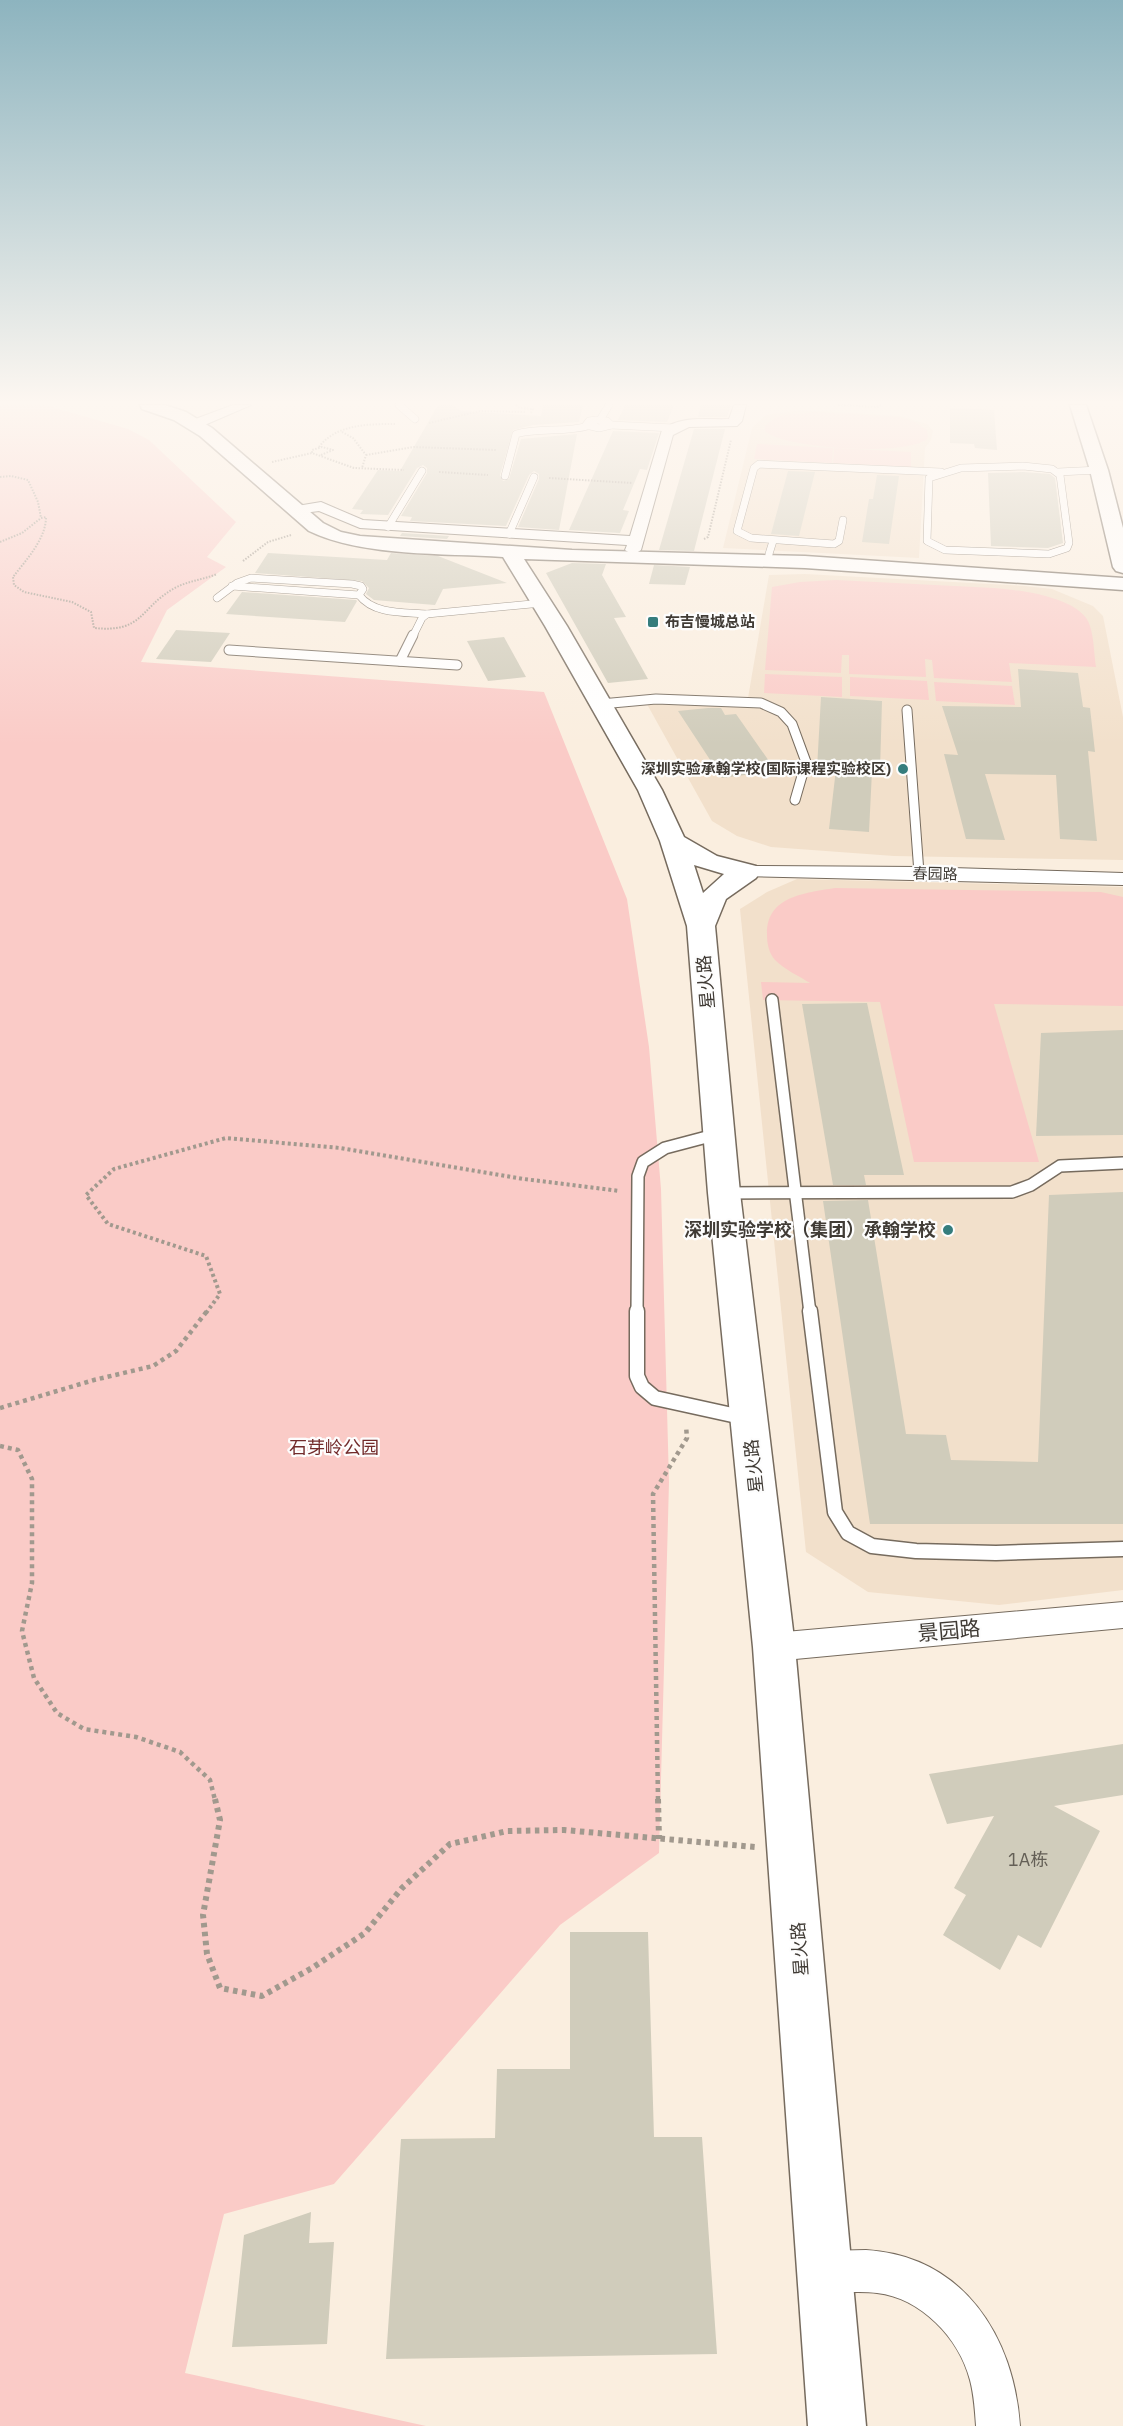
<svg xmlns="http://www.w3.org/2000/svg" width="1123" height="2426" viewBox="0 0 1123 2426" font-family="'IBM Plex Sans','Noto Sans SC',sans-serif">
	<rect width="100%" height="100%" fill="#faeedf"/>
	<g fill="#f2e0cb">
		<path d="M 800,410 L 900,416 L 927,424 L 933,431 L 931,440 L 925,448 L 919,558 L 723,548 L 752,428 L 766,415 Z"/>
		<path d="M 805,574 L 1025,586 L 1052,589 L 1093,606 L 1103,616 L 1123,717 L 1123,860 L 894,856 L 771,847 L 737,836 L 712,821 L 643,697 L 671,694 L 748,698 L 769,575 Z"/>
		<path d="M 797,879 L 1123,887 L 1123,1590 L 999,1605 L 868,1592 L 806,1552 L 740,909 L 767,892 Z"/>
	</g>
	<g fill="#facbc7">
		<path d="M 0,405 L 45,405 L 128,429 L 149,440 L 236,522 L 207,557 L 226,567 L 167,610 L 141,662 L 544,692 L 627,899 L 649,1047 L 661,1189 L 669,1482 L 659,1853 L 560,1925 L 334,2184 L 224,2214 L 185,2373 L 426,2426 L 0,2426 Z"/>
		<path d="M 814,412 L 898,417 L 915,422 L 927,430 L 928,438 C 910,457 784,449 765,431 L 765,426 L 775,418 L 784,415 Z"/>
		<path d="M 757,444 L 833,448 L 832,463 L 754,459 Z"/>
		<path d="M 834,448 L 911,452 L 911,467 L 833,463 Z"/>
		<path d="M 836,580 L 994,588 C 1019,590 1082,597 1090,626 C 1094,638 1094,654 1096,667 L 1009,663 L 1012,682 L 934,678 L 932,660 L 925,659 L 926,677 L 849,674 L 849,655 L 842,655 L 841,673 L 765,670 L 772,587 L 800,582 Z"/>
		<path d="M 765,674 L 842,677 L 842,697 L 764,693 Z"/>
		<path d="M 850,677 L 927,681 L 929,700 L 850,696 Z"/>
		<path d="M 934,682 L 1012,686 L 1015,705 L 936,701 Z"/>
		<path d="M 835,888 L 1101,892 L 1123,897 L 1123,1006 L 994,1004 L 1039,1162 L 914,1162 L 880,1002 L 763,1000 L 761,982 L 810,983 C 799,976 785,970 775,960 C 769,953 767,944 767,935 C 766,896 805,893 835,888 Z"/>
	</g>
	<g fill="#d0ccbb">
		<path d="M 438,405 L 453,405 L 461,411 L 541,416 L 543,405 L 583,405 L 579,422 L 533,425 L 513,430 L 500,475 L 503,481 L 509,479 L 521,439 L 577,434 L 559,530 L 518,527 L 539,479 L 539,474 L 534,471 L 529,475 L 506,526 L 410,521 L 412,517 L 401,516 L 427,473 L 427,468 L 423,465 L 417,468 L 388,515 L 360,514 L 363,510 L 352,509 L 378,470 L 400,471 Z"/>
		<path d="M 625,405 L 674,405 L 667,422 L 618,420 Z"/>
		<path d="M 701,405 L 731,405 L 727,417 L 698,417 Z"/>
		<path d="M 950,408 L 994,410 L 997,450 L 975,448 L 974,444 L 950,443 Z"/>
		<path d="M 694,429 L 725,429 L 694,551 L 659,550 Z"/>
		<path d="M 613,431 L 659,433 L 647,470 L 640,469 L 623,510 L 629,511 L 620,533 L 569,530 Z"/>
		<path d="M 788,471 L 815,472 L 799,536 L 771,534 Z"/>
		<path d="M 1023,472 L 1050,474 L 1055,478 L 1063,543 L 1048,548 L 991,546 L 988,473 Z"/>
		<path d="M 877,475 L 899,476 L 889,544 L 862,542 L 869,499 L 873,499 Z"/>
		<path d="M 402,533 L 449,536 L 447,539 L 400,536 Z"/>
		<path d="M 268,553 L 387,560 L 391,553 L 438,556 L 507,583 L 443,589 L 435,605 L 374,600 L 366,594 L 369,588 L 362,581 L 255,573 Z"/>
		<path d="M 572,563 L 606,564 L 602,575 L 626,617 L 614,618 L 648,679 L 608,683 L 546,573 Z"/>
		<path d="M 654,565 L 690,567 L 685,585 L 649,584 Z"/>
		<path d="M 242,592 L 356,600 L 357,601 L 345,622 L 226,614 Z"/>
		<path d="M 176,630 L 230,633 L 211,662 L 156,659 Z"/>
		<path d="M 504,637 L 526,677 L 488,681 L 467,641 Z"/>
		<path d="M 1018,669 L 1078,673 L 1083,707 L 1090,708 L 1095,752 L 1088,751 L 1097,841 L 1060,839 L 1056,775 L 985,774 L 1005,840 L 966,839 L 944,754 L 958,755 L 942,706 L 1021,707 Z"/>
		<path d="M 821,697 L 882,701 L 880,771 L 872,771 L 869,832 L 829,829 L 836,769 L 817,769 Z"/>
		<path d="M 708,708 L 721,708 L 725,715 L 736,714 L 776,771 L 722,778 L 678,711 Z"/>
		<path d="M 867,1003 L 904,1175 L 864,1175 L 866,1185 L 833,1185 L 802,1004 Z"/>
		<path d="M 1123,1030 L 1123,1135 L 1036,1136 L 1041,1033 Z"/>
		<path d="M 1123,1192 L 1123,1524 L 870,1524 L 823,1201 L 868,1200 L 906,1434 L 946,1435 L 951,1460 L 1038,1462 L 1049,1195 Z"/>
		<path d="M 1123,1744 L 1123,1795 L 1054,1806 L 1100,1831 L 1041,1948 L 1018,1935 L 1000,1970 L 943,1935 L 966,1895 L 954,1888 L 994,1816 L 947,1824 L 929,1774 Z"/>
		<path d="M 570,1932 L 648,1932 L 654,2137 L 702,2137 L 717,2354 L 386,2359 L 401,2139 L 495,2138 L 497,2069 L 570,2069 Z"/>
		<path d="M 311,2212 L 309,2243 L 334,2242 L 327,2344 L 232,2347 L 244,2235 Z"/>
	</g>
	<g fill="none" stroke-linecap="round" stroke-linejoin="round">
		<defs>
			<g id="lane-far3">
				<path d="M 399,405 L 415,419"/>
				<path d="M 596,420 L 607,421 L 611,425 L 599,428 L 586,425 L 589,421 Z"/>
				<path d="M 600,420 L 609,405"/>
				<path d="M 611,425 L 674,428"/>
				<path d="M 1023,466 L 1052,469 L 1060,475 L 1069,543 L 1067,548 L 1049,554 L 945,550 L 927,541 L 929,478 L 961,468 Z"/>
				<path d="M 1058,472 L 1099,470"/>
				<path d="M 505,476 L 516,434 C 540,427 564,433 588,426"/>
				<path d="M 843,520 L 839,541 L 834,544 L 751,538 L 737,531 L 754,468 L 759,464 L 941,472"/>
				<path d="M 388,527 L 422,471"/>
				<path d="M 509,534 L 534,477"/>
				<path d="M 769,554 L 773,541"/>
				<path d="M 232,586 L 359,595"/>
				<path d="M 217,598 L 237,583 L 251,578 L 352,584 L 361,586 L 363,589 L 359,595 C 374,615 405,612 427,614"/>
				<path d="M 413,636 L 422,618 L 427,614 L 542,603"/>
			</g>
			<g id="lane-far2">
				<path d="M 229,650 L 457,665"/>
				<path d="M 400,661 L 413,635"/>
				<path d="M 601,704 L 656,699 L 761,703 L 781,712 L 792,724 L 806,762 L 795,800"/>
				<path d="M 907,710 L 919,873"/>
			</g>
			<g id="lane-far1">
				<path d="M 772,1000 L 810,1313"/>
				<path d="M 725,1193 L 1012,1192 L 1031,1185 L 1060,1166 L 1123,1163"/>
				<path d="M 637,1313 L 638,1176 L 643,1162 L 665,1148 L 718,1134"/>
			</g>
			<g id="lane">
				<path d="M 637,1311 L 637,1376 L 642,1387 L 655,1398 L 746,1418"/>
				<path d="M 810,1311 L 835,1512 L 848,1533 L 872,1546 L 916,1551 L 996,1553 L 1123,1549"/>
			</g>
			<g id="street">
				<path d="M 233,405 L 251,405 L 200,427 L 190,427 L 188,424 L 190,421 Z"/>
				<path d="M 734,405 L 746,405 L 742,421 L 737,426 L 689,427 L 673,435 L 641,550 L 633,555 L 625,550 L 627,545 L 360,528 L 319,511 L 296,514 L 289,510 L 291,507 L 321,502 L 363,520 L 630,536 L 662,430 C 681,415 706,420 729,419 Z"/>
				<path d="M 747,866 L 919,867 L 1123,873 L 1123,885 L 740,876 L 737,872 L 740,868 Z"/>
				<path d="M 1123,1602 L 1123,1628 L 774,1661 L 763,1657 L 758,1647 L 763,1637 L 774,1633 Z"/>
				<path d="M 866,2250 C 963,2256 1014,2336 1020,2426 L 976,2426 C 975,2411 974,2395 970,2380 C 959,2338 921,2298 877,2293 C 854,2290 831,2296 809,2287 L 803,2272 L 809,2257 L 824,2251 Z"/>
			</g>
			<g id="secondary">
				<path d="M 140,405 L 165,405 L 186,412 L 212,428 L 323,523 L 341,532 L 360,536 L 572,550 L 805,556 L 1123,578 L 1123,590 L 805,568 L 524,559 L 567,626 L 662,790 L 684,837 L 717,856 L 756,866 L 760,872 L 756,878 L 726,899 L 715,926 L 740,1193 L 795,1647 L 866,2426 L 808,2426 L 753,1647 L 708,1193 L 687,926 L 660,841 L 638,790 L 545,626 L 503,557 C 444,553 363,557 309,531 L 200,436 L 174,420 L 142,409 ZM 694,865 L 724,874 L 703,893 Z"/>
				<path d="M 1070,405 L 1086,405 L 1108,470 L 1123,528 L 1123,573 L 1116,571 L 1113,567 L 1090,470 Z"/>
			</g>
		</defs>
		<use href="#lane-far3" stroke="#766b5e" stroke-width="8"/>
		<use href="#lane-far2" stroke="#766b5e" stroke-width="11"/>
		<use href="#lane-far1" stroke="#766b5e" stroke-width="14"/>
		<use href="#lane" stroke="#766b5e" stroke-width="17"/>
		<use href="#street" stroke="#766b5e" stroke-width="2"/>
		<use href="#secondary" stroke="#766b5e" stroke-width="3"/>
		<g stroke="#a1998e" stroke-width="2" stroke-dasharray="1.5 1.5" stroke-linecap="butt">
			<path d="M 516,405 L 520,408 L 533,409 L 531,413"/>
			<path d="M 838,405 L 877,407 L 882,405"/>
			<path d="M 429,423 L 480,411 L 525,412"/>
			<path d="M 342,432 L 353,438 L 366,455 L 362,468"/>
			<path d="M 319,447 C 336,424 369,424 395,424"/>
			<path d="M 321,455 L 333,450 L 322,447 L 312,450 L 312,453 L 354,468 L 404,470"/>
			<path d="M 366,455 L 414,447 L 496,450"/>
			<path d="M 272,462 L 312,453"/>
			<path d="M 439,472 L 488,475"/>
			<path d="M 0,477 L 11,476 L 28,480 L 38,502 L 41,518"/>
			<path d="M 549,478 L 632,483"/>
			<path d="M 704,539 L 708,537 L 731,440"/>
			<path d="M 0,542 L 22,533 L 41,518 L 46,517 C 46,539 26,560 13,577 L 14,585 L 24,592 L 72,602 L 91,612 L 94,628 C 143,633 139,609 173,589 C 187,581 202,580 217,574"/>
			<path d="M 243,561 L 268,542 L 291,535"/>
		</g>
		<path stroke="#a1998e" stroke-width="4" stroke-dasharray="3 3" stroke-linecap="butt" d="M 206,1313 L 220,1294 L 206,1256 L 108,1224 L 86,1195 L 114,1169 L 226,1138 L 340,1148 L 524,1179 L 620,1191"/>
		<g stroke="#a1998e" stroke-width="4.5" stroke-dasharray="4 4" stroke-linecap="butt">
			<path d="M 0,1408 L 94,1380 L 153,1366 L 176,1351 L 207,1311"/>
			<path d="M 0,1446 L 18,1450 L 32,1479 L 32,1583 L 22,1631 L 34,1678 L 57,1713 L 84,1729 L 136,1737 L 180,1752 L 210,1780 L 215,1800"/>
			<path d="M 658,1800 L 653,1494 L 687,1438 L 686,1426"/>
		</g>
		<g stroke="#a1998e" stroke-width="6" stroke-dasharray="4.5 4.5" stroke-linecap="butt">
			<path d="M 215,1799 L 220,1820 L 203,1915 L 207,1954 L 220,1988 L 262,1996 L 312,1968 L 365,1933 L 402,1888 L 450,1844 L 507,1831 L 564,1830 L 755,1847"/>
			<path d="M 658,1799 L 659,1839"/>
		</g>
		<use href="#lane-far3" stroke="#fff" stroke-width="7"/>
		<use href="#lane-far2" stroke="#fff" stroke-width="9"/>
		<use href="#lane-far1" stroke="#fff" stroke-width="11"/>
		<use href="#lane" stroke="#fff" stroke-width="14"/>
		<use href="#street" fill="#fff" fill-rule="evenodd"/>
		<use href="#secondary" fill="#fff" fill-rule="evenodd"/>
	</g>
	<linearGradient id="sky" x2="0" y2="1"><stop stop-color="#8db4bf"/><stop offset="0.54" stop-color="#fdf7f1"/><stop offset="1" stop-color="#fdf7f1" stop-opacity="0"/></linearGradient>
	<rect width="1123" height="745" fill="url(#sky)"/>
	<g fill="#357d7d" stroke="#fdfdfd" stroke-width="2">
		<rect x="647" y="616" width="12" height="12" rx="3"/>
		<circle cx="903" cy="769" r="6"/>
		<circle cx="948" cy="1230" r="6"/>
	</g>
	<g text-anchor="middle" stroke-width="4.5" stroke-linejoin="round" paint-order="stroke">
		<g font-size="15" font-weight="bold" fill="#403b35" stroke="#fdfdfd" text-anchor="start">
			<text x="665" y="627">布吉慢城总站</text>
			<text x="891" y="774" text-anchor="end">深圳实验承翰学校(国际课程实验校区)</text>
		</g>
		<g font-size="15" fill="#403b35" stroke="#fdfdfd">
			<text transform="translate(935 874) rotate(1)" y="5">春园路</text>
		</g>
		<g font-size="18" fill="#403b35" stroke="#fdfdfd">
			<text transform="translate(706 982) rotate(-95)" y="6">星火路</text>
			<text transform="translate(754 1466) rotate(-96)" y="6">星火路</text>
			<text transform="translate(800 1949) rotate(-94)" y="6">星火路</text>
		</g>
		<g font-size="18" font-weight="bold" fill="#403b35" stroke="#fdfdfd" text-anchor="end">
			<text x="936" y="1236">深圳实验学校（集团）承翰学校</text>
		</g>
		<g font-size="18" fill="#722b2b" stroke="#fdfdfd">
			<text x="334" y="1454">石芽岭公园</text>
		</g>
		<g font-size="18" fill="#645f56">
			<text x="1028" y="1866">1A栋</text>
		</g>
		<g font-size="21" fill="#403b35" stroke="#fdfdfd">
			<text transform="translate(949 1631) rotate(-5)" y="7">景园路</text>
		</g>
	</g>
</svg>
